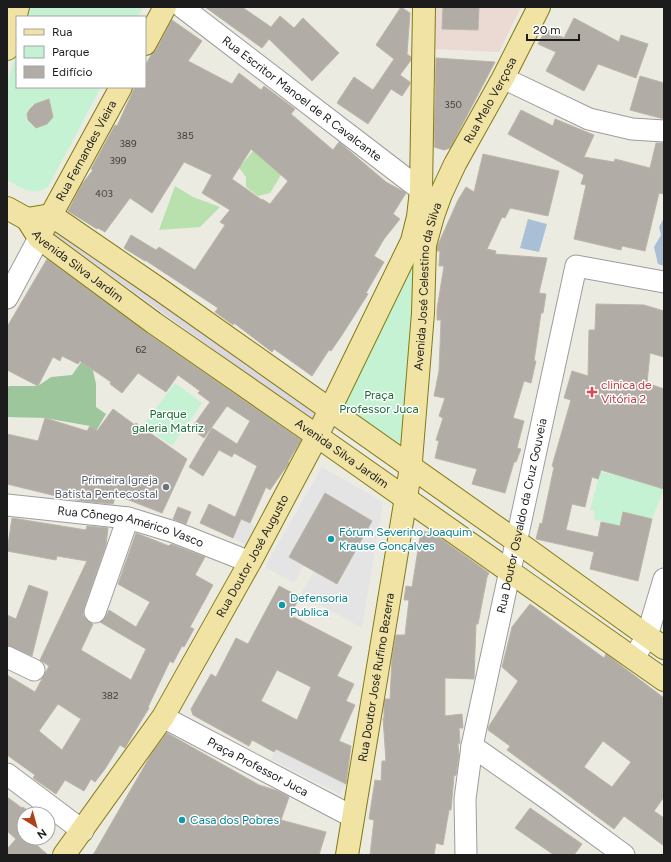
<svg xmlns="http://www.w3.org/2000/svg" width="671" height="862" viewBox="0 0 671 862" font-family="Figtree,sans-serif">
	<rect width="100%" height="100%" fill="#ecebe2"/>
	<path fill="#ebdad3" d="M 435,7 L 521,7 L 499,52 L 434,49 Z"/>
	<g fill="#b9e1ae">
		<path d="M 256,147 L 262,157 L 281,175 L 270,193 L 258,196 L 246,187 L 246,177 L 239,168 Z"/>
		<path d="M 175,186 L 193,197 L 220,207 L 200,227 L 159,230 Z"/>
	</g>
	<path fill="#9dc69c" d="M 82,361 L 92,366 L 96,384 L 96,407 L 106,414 L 96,431 L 90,426 L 45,418 L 7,417 L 7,388 L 9,386 L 38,386 L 51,377 L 72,375 Z"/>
	<g fill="#c4f2d3">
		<path d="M 28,7 L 143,7 L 138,17 L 25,17 Z"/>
		<path d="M 17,49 L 17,87 L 101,87 L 48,187 C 32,197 22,188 7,180 L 7,86 Z"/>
		<path d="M 412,253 L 419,254 L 406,458 L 339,413 Z"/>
		<path d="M 175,383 L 202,403 L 172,446 L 143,425 Z"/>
		<path d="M 600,472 L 624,477 L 664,489 L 652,519 L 623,513 L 620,526 L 595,520 L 594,511 L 590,510 Z"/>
	</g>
	<g fill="#e4e4e4">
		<path d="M 322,467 L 383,502 L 362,628 L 301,594 L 314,571 L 337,583 L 372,521 L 325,493 L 289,557 L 304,565 L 294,583 L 265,567 Z"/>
		<path d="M 241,520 L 255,526 L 246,545 L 233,538 Z"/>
		<path d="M 276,749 L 346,784 L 340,794 L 271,759 Z"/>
	</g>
	<path fill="#dad7e1" d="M 54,226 L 318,411 L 312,420 L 50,232 Z"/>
	<g fill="#a8bfd5">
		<path d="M 664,218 L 664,266 L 658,264 L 654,247 L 661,235 L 659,227 Z"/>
		<path d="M 528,219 L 547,224 L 539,252 L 520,248 Z"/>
	</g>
	<g fill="#b1ada6" stroke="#bcb5a7" fill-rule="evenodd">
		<path d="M 205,7 L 242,7 L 271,27 L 280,16 L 294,28 L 303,18 L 339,53 L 312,81 L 269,39 L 262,48 Z"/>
		<path d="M 401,7 L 410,13 L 407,54 L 411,57 L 411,60 L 400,75 L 410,82 L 410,84 L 402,96 L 391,89 L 368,124 L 337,103 L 354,77 L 373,90 L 394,59 L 376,45 Z"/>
		<path d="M 443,7 L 479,7 L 478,30 L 442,29 Z"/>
		<path d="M 574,18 L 619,42 L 621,35 L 648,44 L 636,78 L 598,64 L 584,91 L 546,71 L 556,52 L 538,44 L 546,29 L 564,38 Z"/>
		<path d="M 172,20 L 202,41 L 188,61 L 232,84 L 239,73 L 261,90 L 264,86 L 295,109 L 291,114 L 333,150 L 339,142 L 386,182 L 406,193 L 393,214 L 400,219 L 384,239 L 374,256 L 384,262 L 366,293 L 368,294 L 342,335 L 331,351 L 329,350 L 312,376 L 274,349 L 272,352 L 234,323 L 233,325 L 215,312 L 218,308 L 145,260 L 145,261 L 124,248 L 131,235 L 156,250 L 159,247 L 195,270 L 225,225 L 220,222 L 230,210 L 202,193 L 212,175 L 184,162 L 152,213 L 130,198 L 105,232 L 98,228 L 97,229 L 68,211 L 82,184 L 93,170 L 91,169 L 115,125 L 117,126 L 135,87 L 145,87 L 145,66 L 151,55 L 156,50 ZM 251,149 L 288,181 L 270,204 L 262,199 L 262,200 L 232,179 Z"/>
		<path d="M 436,58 L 495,62 L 450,148 L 444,150 L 434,147 Z"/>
		<path d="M 640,76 L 664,83 L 664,119 L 630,110 Z"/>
		<path d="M 49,99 L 53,117 L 47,124 L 36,128 L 28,120 L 27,114 L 30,109 L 35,104 Z"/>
		<path d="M 521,110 L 553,126 L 555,119 L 594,135 L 584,157 L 614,162 L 615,159 L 650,168 L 656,143 L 664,143 L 664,194 L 659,193 L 645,251 L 622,246 L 621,250 L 574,239 L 586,185 L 581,184 L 584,175 L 508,134 Z"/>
		<path d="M 483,154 L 559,171 L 548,216 L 510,208 L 505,218 L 502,217 L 487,249 L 496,251 L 495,254 L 547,258 L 539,293 L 546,294 L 543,313 L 541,313 L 534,361 L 536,361 L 531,383 L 524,381 L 513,418 L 524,421 L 517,448 L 521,449 L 516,462 L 514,462 L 505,493 L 472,484 L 477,469 L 435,458 L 439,441 L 436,440 L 443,418 L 439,416 L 445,398 L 434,396 L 439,371 L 441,320 L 437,320 L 437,309 L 444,266 L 439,266 L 440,251 L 437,251 L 437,247 L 458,200 L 466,187 L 474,192 Z"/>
		<path d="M 47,259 L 147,333 L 301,440 L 288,462 L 289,463 L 270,490 L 266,487 L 250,523 L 241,519 L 233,538 L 200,523 L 209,504 L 235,517 L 257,466 L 234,453 L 232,457 L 219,450 L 203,476 L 189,467 L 212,428 L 237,444 L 250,421 L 227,406 L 204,438 L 191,429 L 210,402 L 198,393 L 200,391 L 178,375 L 166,392 L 138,373 L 122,393 L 110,384 L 111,382 L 80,361 L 78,364 L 62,356 L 60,361 L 53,357 L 38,386 L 7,370 L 7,327 Z"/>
		<path d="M 596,304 L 644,305 L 664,311 L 664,357 L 650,353 L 647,383 L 664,389 L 664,489 L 601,470 L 598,479 L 592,477 L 585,507 L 572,504 L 566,530 L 598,537 L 601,522 L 620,526 L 623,512 L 652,519 L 638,581 L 590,569 L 594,552 L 536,539 L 540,523 L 542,524 L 554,467 L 552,466 L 571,400 L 564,398 L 572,371 L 588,376 L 589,330 L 595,330 Z"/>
		<path d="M 113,409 L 135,425 L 136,423 L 187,459 L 162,513 L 116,495 L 113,504 L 82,501 L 56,496 L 7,484 L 7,434 L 38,441 L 45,418 L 87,431 L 90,426 L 97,431 Z"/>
		<path d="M 325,493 L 372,521 L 337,584 L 289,557 Z"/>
		<path d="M 178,507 L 191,512 L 186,524 L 173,519 Z"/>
		<path d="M 12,518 L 86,530 L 87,526 L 108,528 L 106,545 L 84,608 L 83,615 L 86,619 L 93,624 L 81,650 L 131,680 L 146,649 L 100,622 L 106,616 L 109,610 L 136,627 L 150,602 L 118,584 L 136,533 L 169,546 L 171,544 L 205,557 L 195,575 L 213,585 L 190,627 L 194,629 L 184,647 L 182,646 L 173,663 L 170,661 L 148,707 L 149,708 L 129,741 L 125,748 L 120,745 L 105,769 L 95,782 L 91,779 L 84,791 L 65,780 L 56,794 L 33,778 L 35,775 L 7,755 L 7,675 L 35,692 L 49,666 L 40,660 L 87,561 L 57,556 L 56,560 L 7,551 ZM 58,704 L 81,719 L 62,750 L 39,731 Z"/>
		<path d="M 421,531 L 433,533 L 489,573 L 487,577 L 478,624 L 476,624 L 474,679 L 445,678 L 445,716 L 462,714 L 463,728 L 459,728 L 460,743 L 458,744 L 459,755 L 456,775 L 454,776 L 451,810 L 449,810 L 443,845 L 436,843 L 434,855 L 370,855 L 374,820 L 369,819 L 375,780 L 381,781 L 382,761 L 386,761 L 383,718 L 384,718 L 384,706 L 385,699 L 390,699 L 392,658 L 396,635 L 405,635 L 409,600 L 404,600 L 406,586 L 412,587 Z"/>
		<path d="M 29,585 L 48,592 L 32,656 L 7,645 L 7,615 L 16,619 Z"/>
		<path d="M 279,586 L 300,597 L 290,615 L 352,647 L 337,676 L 354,684 L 346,701 L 355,705 L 339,741 L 351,746 L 346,784 L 276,749 L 274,752 L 252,740 L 249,746 L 193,715 L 191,709 L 211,674 L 216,677 L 236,638 L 248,644 ZM 277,670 L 311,687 L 297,720 L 261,701 Z"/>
		<path d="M 530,604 L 604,658 L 606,654 L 664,698 L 664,797 L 654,811 L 664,818 L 664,846 L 624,816 L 614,829 L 507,750 L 510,746 L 488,730 L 489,726 L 518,681 L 502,667 L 512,627 ZM 603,741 L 631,762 L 612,787 L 584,767 Z"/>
		<path d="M 167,733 L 259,785 L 278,791 L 289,797 L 281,820 L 326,832 L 319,855 L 93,855 L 152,753 Z"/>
		<path d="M 7,797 L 22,808 L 23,807 L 32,814 L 24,814 L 24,838 L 33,838 L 31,840 L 48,855 L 7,855 L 7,849 L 16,839 L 7,831 Z"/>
		<path d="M 530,808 L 582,844 L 574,855 L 554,855 L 515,828 Z"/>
	</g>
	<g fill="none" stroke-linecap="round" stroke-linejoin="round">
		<defs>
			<g id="minor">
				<path id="s1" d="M 182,7 L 421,190"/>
				<path d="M 503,78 L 589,119 L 632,129 L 664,131"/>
				<path d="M 7,298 L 39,238"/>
				<path id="s2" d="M 7,505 L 128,518 L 174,532 L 250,562"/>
				<path d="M 95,612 L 128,518"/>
				<path d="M 7,657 L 34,670"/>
				<path d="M 634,658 L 647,636 L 664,579"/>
				<path id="s3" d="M 163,717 L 353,817"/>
				<path d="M 472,746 L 549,800 L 624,855"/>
				<path d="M 7,774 L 83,831"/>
				<path id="s4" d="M 466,855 L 465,799 L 472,746 L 576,266 L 664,282"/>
			</g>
			<g id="major">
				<path d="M 145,44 L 165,7"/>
				<path d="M 7,49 L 18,7"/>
				<path id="s5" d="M 7,208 L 27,219 L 39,238 L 154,323 L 317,436 L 664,680"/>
				<path d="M 27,219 L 51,215 L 162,291 L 516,541 L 664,648"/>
				<path id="s6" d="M 44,228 L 121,87"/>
				<path id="s7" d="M 64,855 L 163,717 L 250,562 L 317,436 L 412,241 L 418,217 L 421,190 L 424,7"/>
				<path id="s8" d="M 347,855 L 410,473 L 423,313 L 425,245 L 433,216 L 441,194 L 455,164 L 503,78 L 539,7"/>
			</g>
		</defs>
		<use href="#minor" stroke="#9d9d9d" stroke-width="23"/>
		<use href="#major" stroke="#827a11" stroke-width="24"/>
		<use href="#minor" stroke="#fff" stroke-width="21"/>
		<use href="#major" stroke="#f0e3a4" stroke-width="22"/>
	</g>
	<path fill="#e0444e" stroke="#fff" stroke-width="1.5" d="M590 386h4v4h4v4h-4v4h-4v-4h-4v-4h4z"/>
	<circle fill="#6b7280" stroke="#fff" stroke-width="1.5" cx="166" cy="487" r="4"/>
	<g fill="#0f9aa8" stroke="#fff" stroke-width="1.5">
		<circle cx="331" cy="539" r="4"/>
		<circle cx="282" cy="605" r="4"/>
		<circle cx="182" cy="820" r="4"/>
	</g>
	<g text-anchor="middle" stroke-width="3" stroke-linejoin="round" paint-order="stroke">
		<g font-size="10" fill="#41403e">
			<text x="453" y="108">350</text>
			<text x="185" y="139">385</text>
			<text x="128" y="147">389</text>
			<text x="118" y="164">399</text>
			<text x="104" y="197">403</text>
			<text x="141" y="353">62</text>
			<text x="110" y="699">382</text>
		</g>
		<g font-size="12" fill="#1c1c1c" stroke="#fff">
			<text dy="4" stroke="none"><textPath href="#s1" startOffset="151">Rua Escritor Manoel de R Cavalcante</textPath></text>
			<text dy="4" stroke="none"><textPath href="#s8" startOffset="775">Rua Melo Verçosa</textPath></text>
			<text dy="4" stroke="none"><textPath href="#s6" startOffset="88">Rua Fernandes Vieira</textPath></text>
			<text dy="4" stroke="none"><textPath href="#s5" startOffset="93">Avenida Silva Jardim</textPath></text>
			<text dy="4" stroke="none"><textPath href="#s8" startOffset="575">Avenida José Celestino da Silva</textPath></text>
			<text dy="4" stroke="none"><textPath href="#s5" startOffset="417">Avenida Silva Jardim</textPath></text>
			<text dy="4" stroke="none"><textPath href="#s4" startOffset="345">Rua Doutor Osvaldo da Cruz Gouveia</textPath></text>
			<text dy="4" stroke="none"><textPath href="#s2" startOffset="126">Rua Cônego Américo Vasco</textPath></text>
			<text dy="4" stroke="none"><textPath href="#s7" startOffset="354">Rua Doutor José Augusto</textPath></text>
			<text dy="4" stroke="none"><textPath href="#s8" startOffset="180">Rua Doutor José Rufino Bezerra</textPath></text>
			<text dy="4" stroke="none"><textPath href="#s3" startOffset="107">Praça Professor Juca</textPath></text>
		</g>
		<g font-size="12" fill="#be3a42" stroke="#fff" text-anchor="start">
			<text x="601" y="389">clinica de<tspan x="601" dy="14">Vitória 2</tspan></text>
		</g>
		<g font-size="12" fill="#186b35" stroke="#fff">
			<text x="379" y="399">Praça<tspan x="379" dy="14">Professor Juca</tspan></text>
			<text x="168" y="418">Parque<tspan x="168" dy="14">galeria Matriz</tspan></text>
		</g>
		<g font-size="12" fill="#5b616d" stroke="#fff" text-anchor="end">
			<text x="158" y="484">Primeira Igreja<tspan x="158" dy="14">Batista Pentecostal</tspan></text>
		</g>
		<g font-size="12" fill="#0d838f" stroke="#fff" text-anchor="start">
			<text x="339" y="536">Fórum Severino Joaquim<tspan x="339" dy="14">Krause Gonçalves</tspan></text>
			<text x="290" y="602">Defensoria<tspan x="290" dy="14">Publica</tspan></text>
			<text x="190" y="824">Casa dos Pobres</text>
		</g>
	</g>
	<rect width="671" height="862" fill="none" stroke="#1c1c1c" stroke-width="16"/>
	<rect x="16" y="16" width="130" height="72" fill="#ffffff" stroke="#a4a4a4"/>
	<rect x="24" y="29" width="20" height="6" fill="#f0e3a4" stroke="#a4a4a4"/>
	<text x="52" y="36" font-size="12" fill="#1c1c1c">Rua</text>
	<rect x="24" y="46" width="20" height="12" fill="#c4f2d3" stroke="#a4a4a4"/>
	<text x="52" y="56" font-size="12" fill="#1c1c1c">Parque</text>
	<rect x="24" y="66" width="20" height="12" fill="#b1ada6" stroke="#a4a4a4"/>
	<text x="52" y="76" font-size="12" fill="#1c1c1c">Edifício</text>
	<g transform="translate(36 826) rotate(143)"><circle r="19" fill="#ffffff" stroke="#a4a4a4"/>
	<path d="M0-3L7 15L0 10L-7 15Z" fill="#b04018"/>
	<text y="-6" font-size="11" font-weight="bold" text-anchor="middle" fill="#1c1c1c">N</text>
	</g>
	<path d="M527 34v6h52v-6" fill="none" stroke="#1c1c1c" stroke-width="2"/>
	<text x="533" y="34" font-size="12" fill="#1c1c1c" stroke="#ffffff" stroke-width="3" paint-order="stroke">20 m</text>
</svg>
